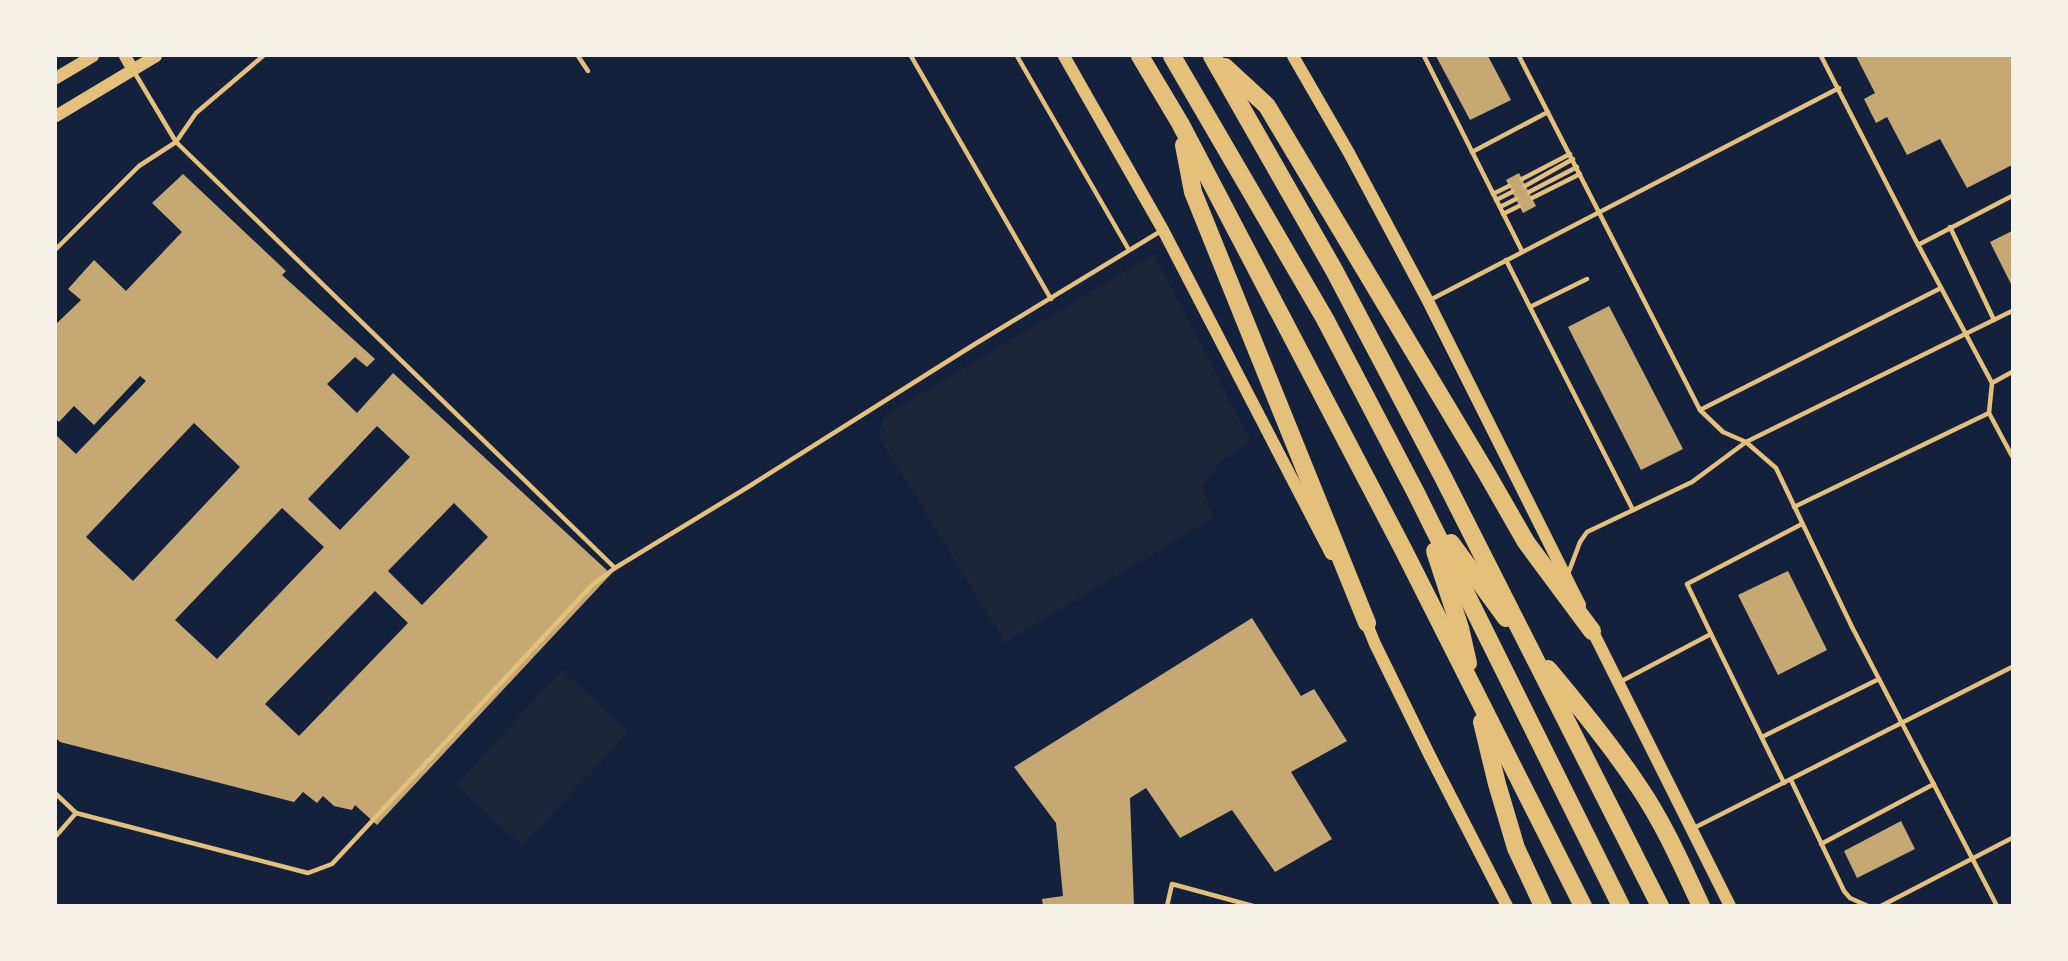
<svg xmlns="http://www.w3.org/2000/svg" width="2068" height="961" viewBox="0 0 2068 961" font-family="Mulish,sans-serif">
	<rect width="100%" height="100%" fill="#14213d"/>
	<g fill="#1d2539">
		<path d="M 1154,254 L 1251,441 L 1221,460 L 1203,486 L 1213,518 L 1005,642 L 879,437 L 884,416 Z"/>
		<path d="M 562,670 L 629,732 L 522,846 L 455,785 Z"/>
	</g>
	<g fill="#c6a872" fill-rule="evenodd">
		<path d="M 1436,56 L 1488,56 L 1511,100 L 1470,120 Z"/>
		<path d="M 1856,56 L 2012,56 L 2012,165 L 1967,188 L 1940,139 L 1907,155 L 1887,117 L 1876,123 L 1864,99 L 1875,93 Z"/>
		<path d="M 1519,173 L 1536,206 L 1523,213 L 1506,180 Z"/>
		<path d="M 183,174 L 286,271 L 282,275 L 375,359 L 367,367 L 355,357 L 327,384 L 357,413 L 393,373 L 611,574 L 377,825 L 355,805 L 352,810 L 334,806 L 323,796 L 317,803 L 303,792 L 294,802 L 60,742 L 56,738 L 56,435 L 76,454 L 146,381 L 140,376 L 94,425 L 74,406 L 59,422 L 56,419 L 56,324 L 81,300 L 68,289 L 94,260 L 126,291 L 182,232 L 152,203 ZM 194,423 L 240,467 L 133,581 L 86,537 ZM 377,426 L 410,457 L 340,530 L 308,499 ZM 454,503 L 488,537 L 422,605 L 388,571 ZM 282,508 L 324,547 L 217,659 L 175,620 ZM 375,591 L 408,623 L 299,736 L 265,704 Z"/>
		<path d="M 2012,231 L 2012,286 L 1990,242 Z"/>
		<path d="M 1609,306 L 1683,449 L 1641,470 L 1568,327 Z"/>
		<path d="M 1788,571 L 1827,650 L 1778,675 L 1738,595 Z"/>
		<path d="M 1252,618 L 1301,696 L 1314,689 L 1347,741 L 1291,772 L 1332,839 L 1275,872 L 1232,810 L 1180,838 L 1146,788 L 1130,798 L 1134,906 L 1043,906 L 1042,899 L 1063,896 L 1056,823 L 1014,767 Z"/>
		<path d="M 1901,821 L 1915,849 L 1857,878 L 1844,851 Z"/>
	</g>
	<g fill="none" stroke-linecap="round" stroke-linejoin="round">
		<g stroke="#e5c07b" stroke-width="4.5">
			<path d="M 578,56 L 588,71"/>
			<path d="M 911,56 L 1051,299"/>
			<path d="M 1017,56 L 1129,250"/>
			<path d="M 1424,56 L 1522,251"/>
			<path d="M 1519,56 L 1700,410 L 1723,432 L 1746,442 L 1776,468 L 1852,627 L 1997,906"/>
			<path d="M 1821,56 L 1915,239 L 1992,383 L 1989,413 L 2012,456"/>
			<path d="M 133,70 L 176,142 L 615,568"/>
			<path d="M 1472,152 L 1548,112"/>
			<path d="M 1522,179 L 1570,154"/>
			<path d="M 1525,186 L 1573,159"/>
			<path d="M 1529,192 L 1577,167"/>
			<path d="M 1493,194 L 1509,186"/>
			<path d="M 1532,198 L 1580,174"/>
			<path d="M 1496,200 L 1512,192"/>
			<path d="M 1500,207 L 1516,199"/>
			<path d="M 1503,214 L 1519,206"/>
			<path d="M 1950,227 L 1994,320"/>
			<path d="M 1918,245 L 2012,196"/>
			<path d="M 56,249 L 139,166 L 176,142 L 196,113 L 263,56"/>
			<path d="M 1506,260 L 1633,510"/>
			<path d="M 1430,300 L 1839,88"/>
			<path d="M 1530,307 L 1587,279"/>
			<path d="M 1992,383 L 2012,372"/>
			<path d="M 1700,410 L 1941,288"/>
			<path d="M 1794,507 L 1989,413"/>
			<path d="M 1568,574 L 1580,542 L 1587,532 L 1692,482 L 1746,442 L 2012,311"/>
			<path d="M 1711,634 L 1687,584 L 1802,524"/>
			<path d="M 1618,683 L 1711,634 L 1784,783"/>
			<path d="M 1762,737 L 1879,679"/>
			<path d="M 1791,780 L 1844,891 L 1850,898 L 1868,906"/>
			<path d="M 56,794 L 76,813"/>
			<path d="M 1692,829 L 2012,667"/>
			<path d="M 56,836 L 76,813 L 308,873 L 332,864 L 591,586 L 615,568 L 748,487 L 975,344 L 1161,231"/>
			<path d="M 1821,844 L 1934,784"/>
			<path d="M 1167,906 L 1172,884 L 1253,906"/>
			<path d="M 1881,906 L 2012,838"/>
		</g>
		<g stroke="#e5c07b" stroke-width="12">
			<path d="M 125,56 L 133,70"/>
			<path d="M 1064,56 L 1163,230 L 1331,554"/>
			<path d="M 1293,56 L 1349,153 L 1428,301 L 1580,605"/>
			<path d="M 56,78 L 93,56"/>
			<path d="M 56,116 L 156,56"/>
			<path d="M 1364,617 L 1375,644 L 1430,756 L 1507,906"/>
			<path d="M 1590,626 L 1730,906"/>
		</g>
		<g stroke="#e5c07b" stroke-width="18">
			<path d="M 1140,56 L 1180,123 L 1403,549 L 1583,906"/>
			<path d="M 1172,56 L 1325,319 L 1416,493 L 1621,906"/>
			<path d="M 1212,56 L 1334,270 L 1443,477 L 1660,906"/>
			<path d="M 1225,67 L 1267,106 L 1487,474 L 1526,542 L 1592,631"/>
			<path d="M 1184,145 L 1193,192 L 1367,623"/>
			<path d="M 1451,543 L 1506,618"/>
			<path d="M 1435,551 L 1460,628 L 1468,663"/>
			<path d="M 1548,669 C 1580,707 1611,745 1639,787 C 1664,824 1682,865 1701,906"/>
			<path d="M 1482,722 L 1497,784 L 1516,848 L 1543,906"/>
		</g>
	</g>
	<rect width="2068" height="961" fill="none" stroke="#f6f1e7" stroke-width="114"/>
</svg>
